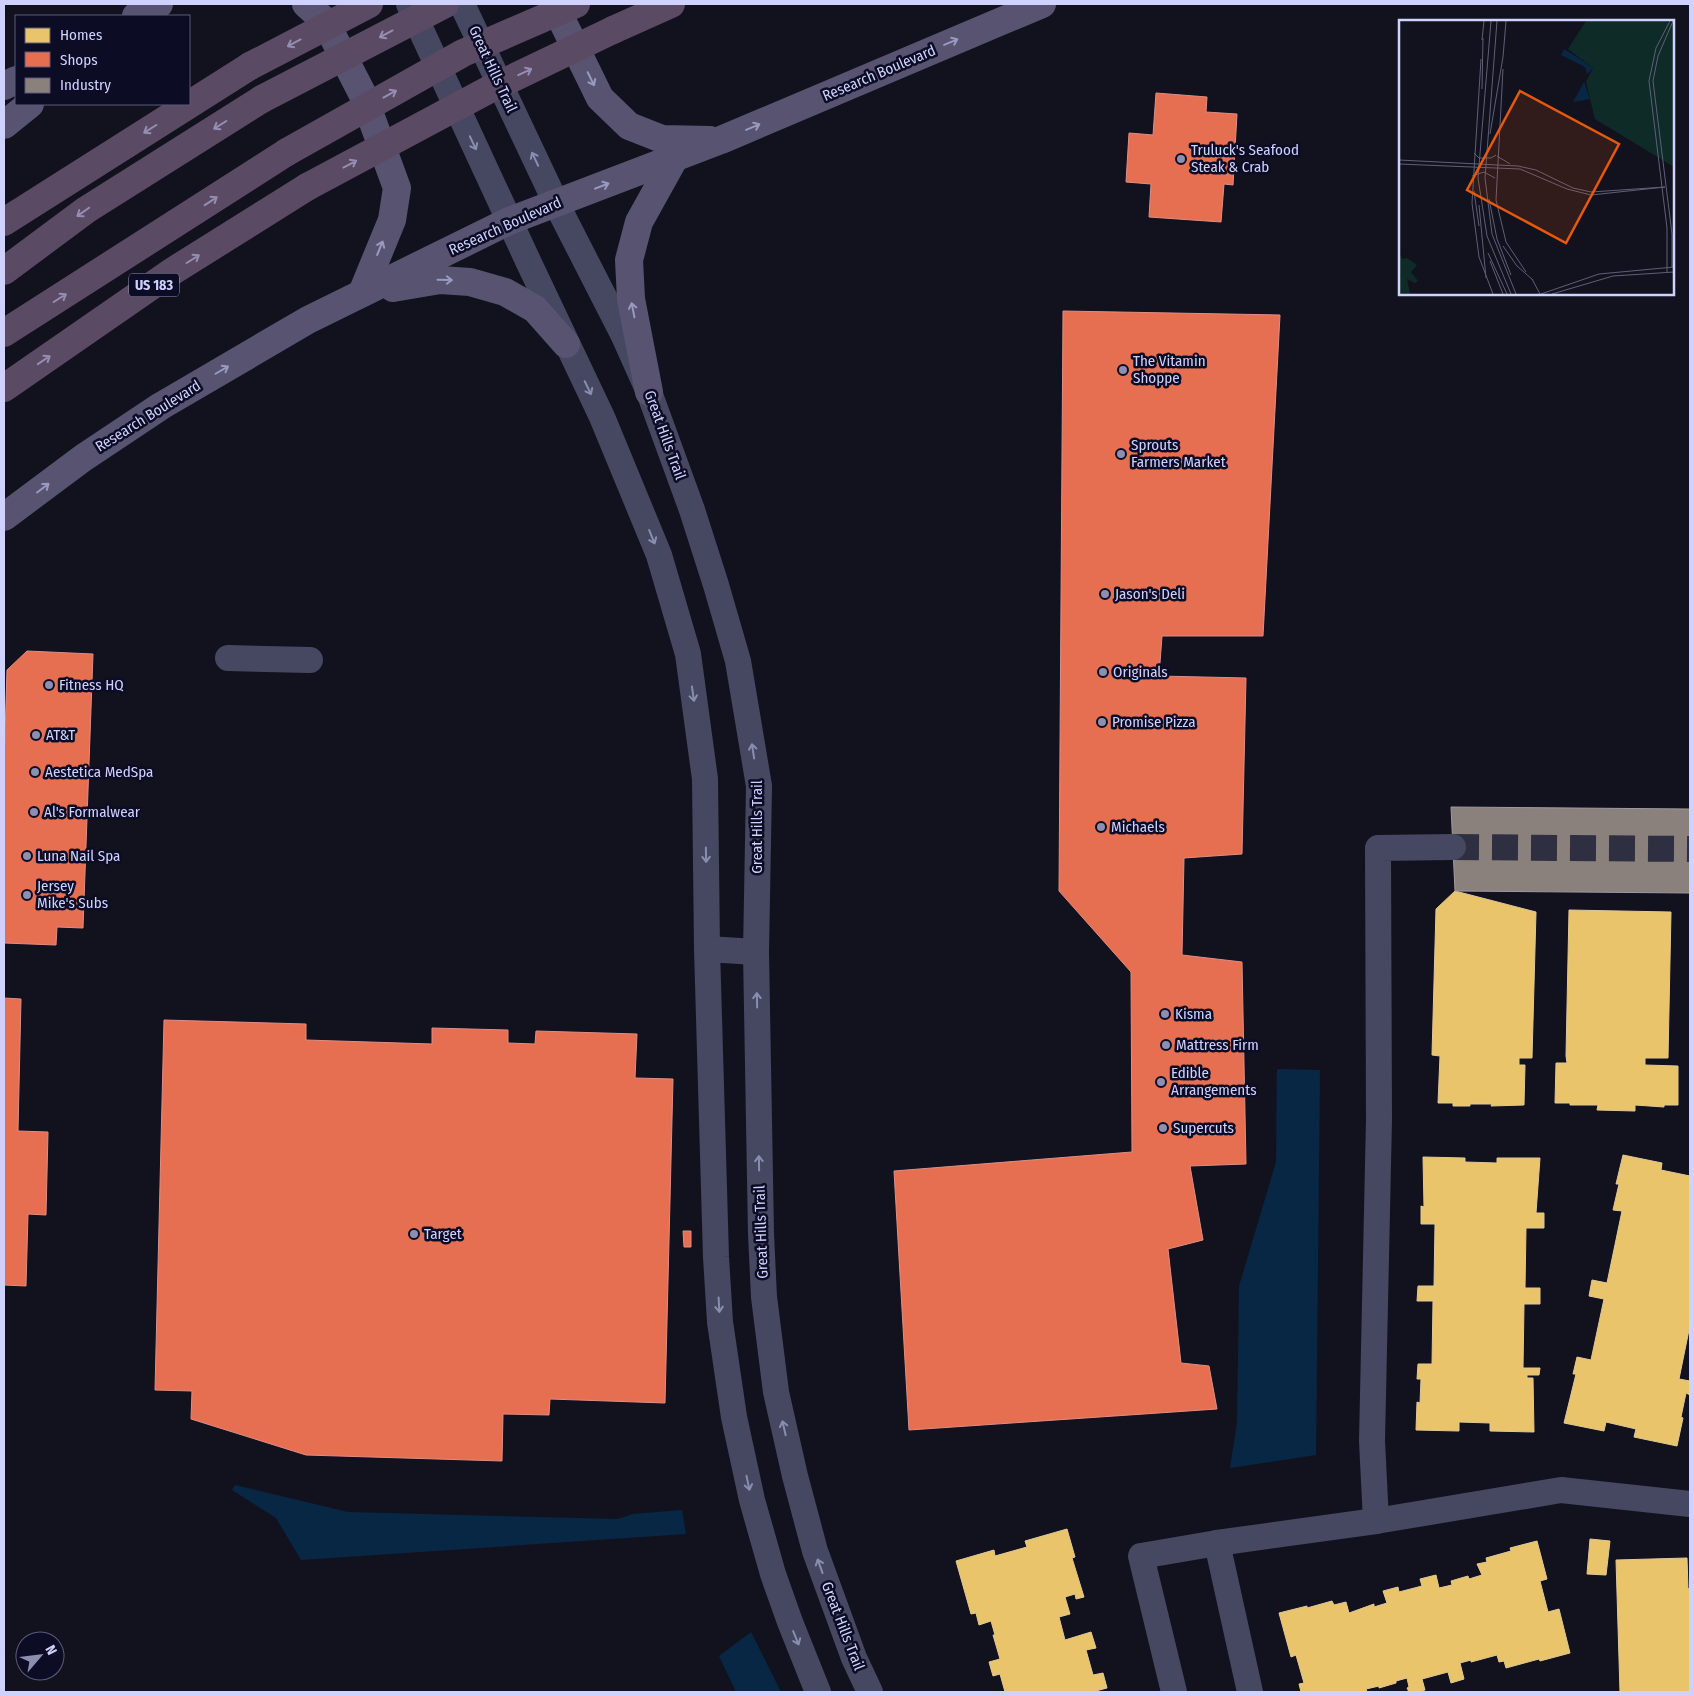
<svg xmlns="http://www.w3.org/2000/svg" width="1694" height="1696" viewBox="0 0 1694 1696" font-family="'Fira Sans Condensed',sans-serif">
	<rect width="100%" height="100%" fill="#12121e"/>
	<g fill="#082744">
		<path d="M 1277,1069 L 1320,1070 L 1316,1455 L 1230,1468 L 1237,1422 L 1239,1286 L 1276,1162 Z"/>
		<path d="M 235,1485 L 348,1512 L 618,1519 L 633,1514 L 682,1510 L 686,1534 L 301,1560 L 276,1518 L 232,1490 Z"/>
		<path d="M 751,1632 L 781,1692 L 736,1692 L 719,1656 Z"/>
	</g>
	<g fill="#e9c46a" stroke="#e1c897">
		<path d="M 1455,891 L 1536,912 L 1532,1058 L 1519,1058 L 1519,1065 L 1525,1065 L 1524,1105 L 1491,1106 L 1492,1104 L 1470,1104 L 1470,1106 L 1453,1106 L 1453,1103 L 1438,1103 L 1440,1056 L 1432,1055 L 1436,909 Z"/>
		<path d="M 1569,910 L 1671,912 L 1668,1058 L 1645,1058 L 1645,1065 L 1678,1066 L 1678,1105 L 1664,1105 L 1664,1107 L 1635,1105 L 1635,1111 L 1597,1110 L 1598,1105 L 1570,1105 L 1570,1103 L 1555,1103 L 1556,1063 L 1567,1063 L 1566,1056 Z"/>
		<path d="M 1623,1155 L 1662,1163 L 1661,1170 L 1690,1176 L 1690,1325 L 1679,1379 L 1690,1381 L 1690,1395 L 1686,1393 L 1681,1417 L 1683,1418 L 1677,1446 L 1634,1437 L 1636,1429 L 1606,1422 L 1604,1431 L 1564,1423 L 1576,1374 L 1573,1374 L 1577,1357 L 1591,1360 L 1604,1299 L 1589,1296 L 1592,1280 L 1607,1283 L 1622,1211 L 1613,1210 L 1619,1184 L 1616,1184 Z"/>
		<path d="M 1423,1157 L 1465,1158 L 1465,1162 L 1497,1163 L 1497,1158 L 1540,1158 L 1536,1213 L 1544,1213 L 1544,1228 L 1526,1228 L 1525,1288 L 1540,1288 L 1540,1304 L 1524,1304 L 1523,1368 L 1540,1368 L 1539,1375 L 1527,1375 L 1527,1378 L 1533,1378 L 1534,1432 L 1490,1431 L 1490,1423 L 1459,1422 L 1459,1431 L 1416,1430 L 1417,1402 L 1420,1403 L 1421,1379 L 1417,1379 L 1418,1364 L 1432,1364 L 1433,1301 L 1417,1301 L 1418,1286 L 1434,1286 L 1435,1224 L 1421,1224 L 1421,1206 L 1424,1207 Z"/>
		<path d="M 1067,1529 L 1075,1557 L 1072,1558 L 1084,1597 L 1076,1599 L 1075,1594 L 1065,1597 L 1070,1614 L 1059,1617 L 1065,1640 L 1091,1632 L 1096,1648 L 1086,1650 L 1093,1675 L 1103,1673 L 1107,1688 L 1092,1692 L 1005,1692 L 1000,1674 L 993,1676 L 989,1662 L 1000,1659 L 993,1635 L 995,1635 L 991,1621 L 979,1625 L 976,1613 L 971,1614 L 956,1561 L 994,1550 L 995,1556 L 1027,1547 L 1025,1541 Z"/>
		<path d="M 1590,1539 L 1610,1541 L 1606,1575 L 1587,1574 Z"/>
		<path d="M 1537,1541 L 1547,1579 L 1540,1581 L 1548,1612 L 1559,1609 L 1570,1653 L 1540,1661 L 1539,1659 L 1506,1668 L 1504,1661 L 1499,1662 L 1497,1655 L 1471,1662 L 1471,1660 L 1460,1663 L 1464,1679 L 1451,1683 L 1448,1672 L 1422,1679 L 1425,1690 L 1416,1692 L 1409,1692 L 1407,1688 L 1409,1687 L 1407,1678 L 1396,1681 L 1396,1683 L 1379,1688 L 1379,1686 L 1366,1689 L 1367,1692 L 1301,1692 L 1299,1684 L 1304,1683 L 1296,1655 L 1291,1657 L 1279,1613 L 1307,1606 L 1307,1608 L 1332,1601 L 1334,1605 L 1346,1602 L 1349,1613 L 1374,1604 L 1374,1607 L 1387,1603 L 1383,1591 L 1398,1587 L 1399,1592 L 1422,1586 L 1420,1579 L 1436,1575 L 1439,1588 L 1452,1585 L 1451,1581 L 1468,1576 L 1469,1579 L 1482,1575 L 1477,1564 L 1487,1562 L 1486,1558 L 1511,1551 L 1510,1548 Z"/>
		<path d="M 1687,1558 L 1688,1589 L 1690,1588 L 1690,1692 L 1620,1692 L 1616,1560 Z"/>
	</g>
	<g fill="#e76f51" stroke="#e08d85">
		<path d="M 1156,93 L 1207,97 L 1206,112 L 1237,114 L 1233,185 L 1224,184 L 1221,222 L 1149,217 L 1151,184 L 1126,182 L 1129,133 L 1153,135 Z"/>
		<path d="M 1063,311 L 1280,315 L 1263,636 L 1162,636 L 1159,676 L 1246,678 L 1242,854 L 1184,858 L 1182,955 L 1242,962 L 1246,1164 L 1190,1166 L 1203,1240 L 1168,1249 L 1181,1363 L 1209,1366 L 1217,1409 L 909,1430 L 894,1171 L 1132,1152 L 1131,972 L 1059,891 Z"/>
		<path d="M 27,651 L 93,654 L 83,928 L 57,927 L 56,945 L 4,943 L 4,765 L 7,670 Z"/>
		<path d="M 4,998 L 21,999 L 18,1131 L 48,1132 L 46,1215 L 28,1214 L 26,1286 L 4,1285 Z"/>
		<path d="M 164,1020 L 306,1024 L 306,1040 L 432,1044 L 432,1028 L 508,1030 L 508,1043 L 535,1044 L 536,1031 L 637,1034 L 635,1078 L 673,1079 L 665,1403 L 550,1399 L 549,1415 L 503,1414 L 502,1461 L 306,1455 L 191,1419 L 192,1391 L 155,1390 Z"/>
		<path d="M 683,1231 L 691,1231 L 691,1247 L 684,1247 Z"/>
	</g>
	<path fill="#8a817c" stroke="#9f99a3" d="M 1451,807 L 1690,809 L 1690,893 L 1455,891 Z"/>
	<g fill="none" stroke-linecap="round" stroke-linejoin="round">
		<path stroke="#2e2f40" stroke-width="26" stroke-dasharray="26 13" stroke-linecap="butt" d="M 1453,847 L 1690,849"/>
		<g stroke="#454860" stroke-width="26">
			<path d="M 409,4 L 528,261 L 602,417 L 659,555 L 688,654 L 705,779 L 707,949 L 716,1257 L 720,1322 L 734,1417 L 752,1500 L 773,1574 L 790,1622 L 818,1692"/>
			<path d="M 462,4 L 556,203 L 623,334 L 649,392 L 692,510 L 716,585 L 738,661 L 759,786 L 756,952 L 761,1234 L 764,1297 L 776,1392 L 795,1476 L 815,1551 L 854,1658 L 870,1692"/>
			<path d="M 228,658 L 310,660"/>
			<path d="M 707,949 L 756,952"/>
			<path d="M 1376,1521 L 1372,1441 L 1379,1119 L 1378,848 L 1453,847"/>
			<path d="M 1217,1543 L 1250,1692"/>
			<path d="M 1174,1692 L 1141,1556 L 1217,1543 L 1376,1521 L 1561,1490 L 1690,1504"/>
		</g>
		<g stroke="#595372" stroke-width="28">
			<path d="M 306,4 L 325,21 L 363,95 L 397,188 L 392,220 L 362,293"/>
			<path d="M 554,4 L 600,98 L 629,126 L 662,139 L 710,140"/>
			<path d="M 136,16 L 159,4"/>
			<path d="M 4,86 L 16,80"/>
			<path d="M 4,125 L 30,104"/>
			<path d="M 393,288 L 440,280 L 470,282 L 505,292 L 535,309 L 566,344"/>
			<path d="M 649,392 L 631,299 L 629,260 L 639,222 L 674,159"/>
			<path d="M 4,517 L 83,458 L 161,406 L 308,320 L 509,221 L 721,140 L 1042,4"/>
		</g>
		<g stroke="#5b4a64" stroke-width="28">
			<path d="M 613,30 L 671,4"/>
			<path d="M 4,222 L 250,66"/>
			<path d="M 4,271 L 86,210 L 262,99"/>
			<path d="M 4,333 L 287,152"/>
			<path d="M 4,388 L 173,271 L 307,187"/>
		</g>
		<g stroke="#5b4a64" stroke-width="28">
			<path d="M 250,66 L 369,4"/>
			<path d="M 262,99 L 445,4"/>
			<path d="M 287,152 L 463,53 L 576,4"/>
			<path d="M 307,187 L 490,89 L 613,30"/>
		</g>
	</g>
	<defs><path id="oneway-shaft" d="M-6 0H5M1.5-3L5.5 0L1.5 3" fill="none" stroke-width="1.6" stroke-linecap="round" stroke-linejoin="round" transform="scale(1.25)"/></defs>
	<g stroke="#958eb2">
		<use href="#oneway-shaft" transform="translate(386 34) rotate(152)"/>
		<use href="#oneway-shaft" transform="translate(294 43) rotate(152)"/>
		<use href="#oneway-shaft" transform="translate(525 72) rotate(-25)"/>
		<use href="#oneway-shaft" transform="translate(390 94) rotate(-29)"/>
		<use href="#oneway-shaft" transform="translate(220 125) rotate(148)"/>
		<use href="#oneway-shaft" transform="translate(150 129) rotate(148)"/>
		<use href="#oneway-shaft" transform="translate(350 164) rotate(-28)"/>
		<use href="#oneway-shaft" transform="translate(211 201) rotate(-33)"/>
		<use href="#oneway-shaft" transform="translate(83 212) rotate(145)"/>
		<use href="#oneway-shaft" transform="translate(193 259) rotate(-32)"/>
		<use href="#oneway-shaft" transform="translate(60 298) rotate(-32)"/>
		<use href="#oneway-shaft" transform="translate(44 360) rotate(-34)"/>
	</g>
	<g stroke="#9a99c0">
		<use href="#oneway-shaft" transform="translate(951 42) rotate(-23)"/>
		<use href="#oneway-shaft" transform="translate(591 79) rotate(64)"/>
		<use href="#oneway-shaft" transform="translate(753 127) rotate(-23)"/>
		<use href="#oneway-shaft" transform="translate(602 186) rotate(-21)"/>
		<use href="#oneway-shaft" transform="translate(380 248) rotate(-68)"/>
		<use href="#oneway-shaft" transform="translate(445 280) rotate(1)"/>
		<use href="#oneway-shaft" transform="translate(633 310) rotate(-101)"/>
		<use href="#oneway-shaft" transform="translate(222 370) rotate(-30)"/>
		<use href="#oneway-shaft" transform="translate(43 488) rotate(-37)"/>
	</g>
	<g stroke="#8a8db0">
		<use href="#oneway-shaft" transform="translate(473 143) rotate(65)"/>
		<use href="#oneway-shaft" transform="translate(535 159) rotate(-115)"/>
		<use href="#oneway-shaft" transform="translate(588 388) rotate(64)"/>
		<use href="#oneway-shaft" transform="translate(652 537) rotate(68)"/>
		<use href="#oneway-shaft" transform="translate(693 694) rotate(82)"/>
		<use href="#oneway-shaft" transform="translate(753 751) rotate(-99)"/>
		<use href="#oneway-shaft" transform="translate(706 855) rotate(89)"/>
		<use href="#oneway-shaft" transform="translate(757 1000) rotate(-91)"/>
		<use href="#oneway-shaft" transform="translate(759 1163) rotate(-91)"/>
		<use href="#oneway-shaft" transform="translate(719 1305) rotate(87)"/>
		<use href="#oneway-shaft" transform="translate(784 1428) rotate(-103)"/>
		<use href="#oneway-shaft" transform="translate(748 1483) rotate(78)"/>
		<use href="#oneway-shaft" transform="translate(820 1566) rotate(-110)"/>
		<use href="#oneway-shaft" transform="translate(796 1638) rotate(68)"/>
	</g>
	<g fill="#8d8fb0" stroke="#0c0c24" stroke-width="2">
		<circle cx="1181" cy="159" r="5"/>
		<circle cx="1123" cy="370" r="5"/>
		<circle cx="1121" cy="454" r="5"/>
		<circle cx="1105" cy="594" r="5"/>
		<circle cx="1103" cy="672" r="5"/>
		<circle cx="49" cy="685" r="5"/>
		<circle cx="1102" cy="722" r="5"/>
		<circle cx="36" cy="735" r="5"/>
		<circle cx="35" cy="772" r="5"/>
		<circle cx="34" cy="812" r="5"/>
		<circle cx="1101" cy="827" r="5"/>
		<circle cx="27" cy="856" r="5"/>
		<circle cx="27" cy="895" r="5"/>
		<circle cx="1165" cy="1014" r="5"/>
		<circle cx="1166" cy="1045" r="5"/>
		<circle cx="1161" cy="1082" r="5"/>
		<circle cx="1163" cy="1128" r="5"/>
		<circle cx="414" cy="1234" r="5"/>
	</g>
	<g text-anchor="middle" stroke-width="5" stroke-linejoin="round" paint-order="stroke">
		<rect fill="#0c0c24" stroke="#9497bd" stroke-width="1" x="129" y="273.5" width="50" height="23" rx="4"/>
		<g font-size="14" font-weight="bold" fill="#cfd2ff">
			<text x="154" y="290">US 183</text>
		</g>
		<g font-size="15" fill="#cfd2ff" stroke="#0c0c24">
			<text transform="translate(493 69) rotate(65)" y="5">Great Hills Trail</text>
			<text transform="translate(879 73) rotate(-23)" y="5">Research Boulevard</text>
			<text transform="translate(505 226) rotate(-24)" y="5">Research Boulevard</text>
			<text transform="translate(148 416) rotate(-32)" y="5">Research Boulevard</text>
			<text transform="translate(665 435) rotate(70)" y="5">Great Hills Trail</text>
			<text transform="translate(757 827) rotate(-90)" y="5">Great Hills Trail</text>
			<text transform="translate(761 1232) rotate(-92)" y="5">Great Hills Trail</text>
			<text transform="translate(843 1626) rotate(69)" y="5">Great Hills Trail</text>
		</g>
		<g font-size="15" fill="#cfd2ff" stroke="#0c0c24" text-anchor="start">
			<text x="1191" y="155">Truluck's Seafood<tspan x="1191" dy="17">Steak &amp; Crab</tspan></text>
			<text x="1133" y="366">The Vitamin<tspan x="1133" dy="17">Shoppe</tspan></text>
			<text x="1131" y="450">Sprouts<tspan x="1131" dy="17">Farmers Market</tspan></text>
			<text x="1115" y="599">Jason's Deli</text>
			<text x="1113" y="677">Originals</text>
			<text x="59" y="690">Fitness HQ</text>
			<text x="1112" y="727">Promise Pizza</text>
			<text x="46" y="740">AT&amp;T</text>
			<text x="45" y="777">Aestetica MedSpa</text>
			<text x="44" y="817">Al's Formalwear</text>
			<text x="1111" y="832">Michaels</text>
			<text x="37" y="861">Luna Nail Spa</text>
			<text x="37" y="891">Jersey<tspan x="37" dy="17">Mike's Subs</tspan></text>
			<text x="1175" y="1019">Kisma</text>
			<text x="1176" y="1050">Mattress Firm</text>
			<text x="1171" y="1078">Edible<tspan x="1171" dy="17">Arrangements</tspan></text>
			<text x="1173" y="1133">Supercuts</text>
			<text x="424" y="1239">Target</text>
		</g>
	</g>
	<g transform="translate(1399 20)">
		<rect width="275" height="275" fill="#12121e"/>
		<path d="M 187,1 L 267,1 L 275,5 L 275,147 L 196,99 L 187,62 L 194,48 L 169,29 ZM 0,232 L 3,239 L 8,238 L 18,245 L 12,252 L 19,261 L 16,263 L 8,259 L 11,274 L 0,274 Z" fill="#0f2b27"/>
		<path d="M 165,29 L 178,37 L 194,48 L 188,54 L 186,47 L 162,35 ZM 185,62 L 191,79 L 174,82 Z" fill="#082744"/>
		<path fill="none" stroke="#5e5f78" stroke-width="1" d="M 92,1 L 79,158 L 88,216 L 112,274M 98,1 L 86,158 L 93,214 L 117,274M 83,20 L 85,1M 104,37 L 107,1M 82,39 L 73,183 L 80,237 L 94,274M 104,49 L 97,180 L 107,222 L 127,252M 83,69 L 84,18M 91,114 L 104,37M 75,133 L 80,138 L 92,138 L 97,135M 98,136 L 111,144M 0,140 L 119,146 L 137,150 L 174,168 L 192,172 L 266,167M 0,144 L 121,149 L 168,169 L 192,175 L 266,167M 73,156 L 85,152 L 96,158M 75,171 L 80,206M 90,179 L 98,219 L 112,255M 80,185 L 87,258M 104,226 L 118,246 L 134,260M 89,233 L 108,274M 91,241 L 104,274M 273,247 L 273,214 L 254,61 L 259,36 L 274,1M 268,252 L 268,208 L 250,61 L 257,28 L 271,1M 133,259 L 141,274M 142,274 L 200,254 L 275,247M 153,274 L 214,256 L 275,252"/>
		<path fill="#e8590c" fill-opacity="0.15" stroke="#e8590c" stroke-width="2.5" d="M 121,71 L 220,124 L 167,223 L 68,170 Z"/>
		<rect width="275" height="275" fill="none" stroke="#cfd2ff" stroke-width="2.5"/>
	</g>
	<rect width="1694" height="1696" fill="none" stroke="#cfd2ff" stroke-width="10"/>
	<rect x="15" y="15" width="175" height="90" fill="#0c0c24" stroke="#5a5b7c"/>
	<rect x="25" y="28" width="25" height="15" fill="#e9c46a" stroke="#5a5b7c"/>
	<text x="60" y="40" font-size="15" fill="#cfd2ff">Homes</text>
	<rect x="25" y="52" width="25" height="15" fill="#e76f51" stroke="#5a5b7c"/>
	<text x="60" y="65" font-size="15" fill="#cfd2ff">Shops</text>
	<rect x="25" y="78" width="25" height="15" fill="#8a817c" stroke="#5a5b7c"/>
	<text x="60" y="90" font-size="15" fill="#cfd2ff">Industry</text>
	<g transform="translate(40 1656) rotate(62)"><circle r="24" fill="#0c0c24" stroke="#5a5b7c"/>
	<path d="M0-4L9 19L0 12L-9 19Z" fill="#8d8fb0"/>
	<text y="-8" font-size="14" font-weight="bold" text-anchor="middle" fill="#cfd2ff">N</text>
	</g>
</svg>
